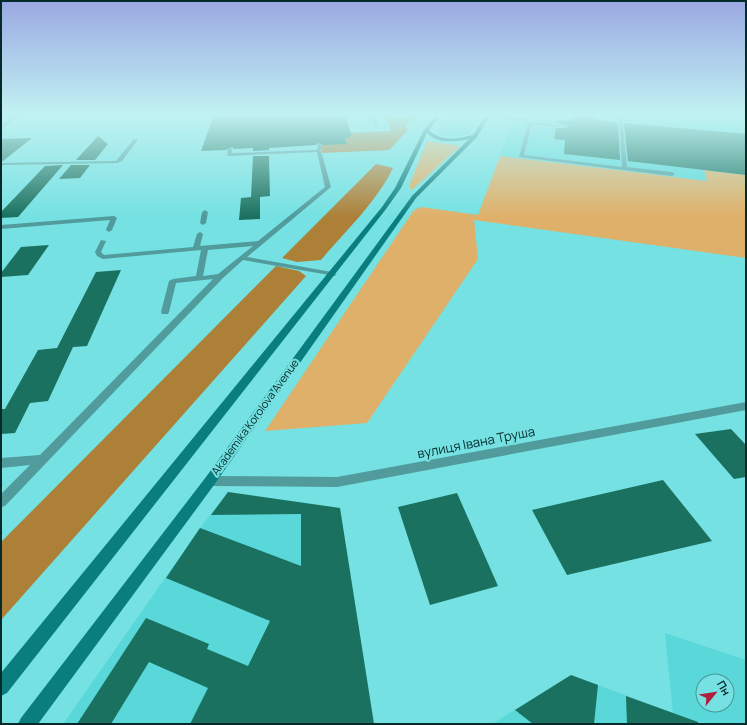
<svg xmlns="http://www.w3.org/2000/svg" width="747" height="725" viewBox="0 0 747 725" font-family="Manrope,sans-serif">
	<rect width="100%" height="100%" fill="#75e1e2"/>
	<g fill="#5ad8d9" fill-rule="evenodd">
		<path d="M 450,115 L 481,115 L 469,134 L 456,137 L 441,135 L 437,132 Z"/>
		<path d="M 514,115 L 746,115 L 746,186 L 500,156 Z"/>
		<path d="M 228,492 L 340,508 L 374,724 L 63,724 L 200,528 Z"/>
		<path d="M 665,633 L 746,660 L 746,724 L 492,724 L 571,675 L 673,713 ZM 703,681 L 727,681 L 727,705 L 703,705 Z"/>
	</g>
	<g fill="#dfb069">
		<path d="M 427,141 L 460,146 L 413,189 L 410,189 L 409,186 Z"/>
		<path d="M 500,156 L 707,181 L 704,170 L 746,175 L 746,258 L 474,220 L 478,259 L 367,423 L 265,431 L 414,210 L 421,207 L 478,215 Z"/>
	</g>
	<g fill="#ad8038">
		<path d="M 385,115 L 414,117 L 405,126 L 408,130 L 389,150 L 322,153 L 321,145 L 347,143 L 345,138 L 350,138 L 350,136 L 352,136 L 348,133 L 391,131 Z"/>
		<path d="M 376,164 L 393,168 C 376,203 346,230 321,260 L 297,262 L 282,258 Z"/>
		<path d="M 276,266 L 299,271 L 306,276 L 1,620 L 1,542 Z"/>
	</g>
	<g fill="#1a715f">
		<path d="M 214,115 L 345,115 L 352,136 L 350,136 L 350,138 L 345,138 L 347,144 L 323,145 L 318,143 L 316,145 L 269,148 L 269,150 L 253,151 L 253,148 L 234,149 L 232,147 L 226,150 L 201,151 Z"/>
		<path d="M 571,115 L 595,115 L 595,119 L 618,123 L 620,160 L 564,154 L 565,140 L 554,139 L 556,128 L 566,128 L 568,125 L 557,123 L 557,120 L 570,121 Z"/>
		<path d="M 624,123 L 746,134 L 746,175 L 628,161 Z"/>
		<path d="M 98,136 L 108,144 L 95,160 L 76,160 Z"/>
		<path d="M 32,138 L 3,161 L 1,162 L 1,139 Z"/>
		<path d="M 253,156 L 269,156 L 270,196 L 260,197 L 260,219 L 239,220 L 241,198 L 251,197 Z"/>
		<path d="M 63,165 L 18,217 L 1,218 L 1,212 L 45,166 Z"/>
		<path d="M 71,165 L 90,165 L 80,178 L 59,179 Z"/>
		<path d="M 49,245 L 28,275 L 1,277 L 1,273 L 21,247 Z"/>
		<path d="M 121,270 L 87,346 L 73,347 L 48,401 L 30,403 L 15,433 L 1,434 L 1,409 L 5,409 L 38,350 L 57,348 L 96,272 Z"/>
		<path d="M 731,429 L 746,445 L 746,477 L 734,479 L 695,434 Z"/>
		<path d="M 663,480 L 712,541 L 567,575 L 532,510 Z"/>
		<path d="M 228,492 L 340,508 L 374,724 L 190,724 L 208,688 L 149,662 L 111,724 L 77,724 L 146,618 L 209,644 L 207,649 L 248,666 L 270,621 L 166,578 L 200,528 L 301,566 L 301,514 L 211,515 Z"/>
		<path d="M 457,493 L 498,586 L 430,605 L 398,507 Z"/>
		<path d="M 571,675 L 598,685 L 594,724 L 533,724 L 515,710 Z"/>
		<path d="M 626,696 L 698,722 L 698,724 L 627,724 Z"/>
	</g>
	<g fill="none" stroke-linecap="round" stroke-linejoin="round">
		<g fill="#519b9c" fill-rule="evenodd">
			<path d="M 16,115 L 21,115 L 1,129 L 1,126 Z"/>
			<path d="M 368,115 L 372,115 L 378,127 L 376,127 Z"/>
			<path d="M 486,115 L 523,118 L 531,122 L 567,126 L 565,127 L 532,124 L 524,155 L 622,167 L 619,118 L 622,117 L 627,167 L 672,172 L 675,174 L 672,176 L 519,157 L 528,123 L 522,120 L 487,117 Z"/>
			<path d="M 134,139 L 138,140 L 122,161 L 117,163 L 1,165 L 1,163 L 116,161 Z"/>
			<path d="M 318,144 L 322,145 L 321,151 L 331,187 L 247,257 L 332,272 L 336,274 L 335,276 L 243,260 L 223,278 L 5,506 L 1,507 L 1,494 L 30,465 L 1,468 L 1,458 L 40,455 L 213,279 L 176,283 L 169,312 L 168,314 L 162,314 L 161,312 L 169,281 L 173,279 L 196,276 L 201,250 L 103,259 L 97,256 L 95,252 L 101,240 L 106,241 L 101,252 L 104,255 L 193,247 L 197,234 L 200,232 L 203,234 L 200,246 L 258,241 L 325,187 L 317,152 L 229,156 L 227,155 L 228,149 L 232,148 L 232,153 L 317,150 ZM 253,246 L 218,274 L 203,276 L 208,250 Z"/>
			<path d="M 205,210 L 208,212 L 206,223 L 203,225 L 200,223 L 202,212 Z"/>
			<path d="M 114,216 L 117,218 L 112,230 L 109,232 L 106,230 L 110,220 L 1,229 L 1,225 Z"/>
		</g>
		<path fill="#519b9c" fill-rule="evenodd" d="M 746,402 L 746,410 L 337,487 L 210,486 L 206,485 L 204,481 L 206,477 L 210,476 L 337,477 Z"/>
		<path fill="#0a7e7f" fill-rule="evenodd" d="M 436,115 L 441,115 L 429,130 C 441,142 458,139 473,135 L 486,115 L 490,115 L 477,137 L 416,198 L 214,485 L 38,724 L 18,724 L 21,718 L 206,477 L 412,196 L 469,139 C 455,142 438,144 427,133 L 401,188 L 386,209 L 7,693 L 1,696 L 1,673 L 382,207 L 395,188 L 424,130 Z"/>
	</g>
	<linearGradient id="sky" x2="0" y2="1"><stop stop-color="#9aa8e2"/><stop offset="0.53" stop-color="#c1f2f2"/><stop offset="1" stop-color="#c1f2f2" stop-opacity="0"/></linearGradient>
	<rect width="747" height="217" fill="url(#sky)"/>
	<g text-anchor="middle" stroke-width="4" stroke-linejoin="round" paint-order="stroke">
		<g font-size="11" fill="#052a2a" stroke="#75e1e2">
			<text transform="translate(255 417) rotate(-54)" y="4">Akademika Korolova Avenue</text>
		</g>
		<g font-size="13" fill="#052a2a" stroke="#75e1e2">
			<text transform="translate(476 442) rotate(-11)" y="5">вулиця Івана Труша</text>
		</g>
	</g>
	<rect width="747" height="725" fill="none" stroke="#052a2a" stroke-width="4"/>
	<g transform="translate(715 693) rotate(60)"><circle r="19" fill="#75e1e2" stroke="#489898"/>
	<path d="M0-3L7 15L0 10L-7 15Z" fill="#b11e3d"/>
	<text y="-6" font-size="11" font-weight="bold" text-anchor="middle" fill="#052a2a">Пн</text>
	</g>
</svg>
